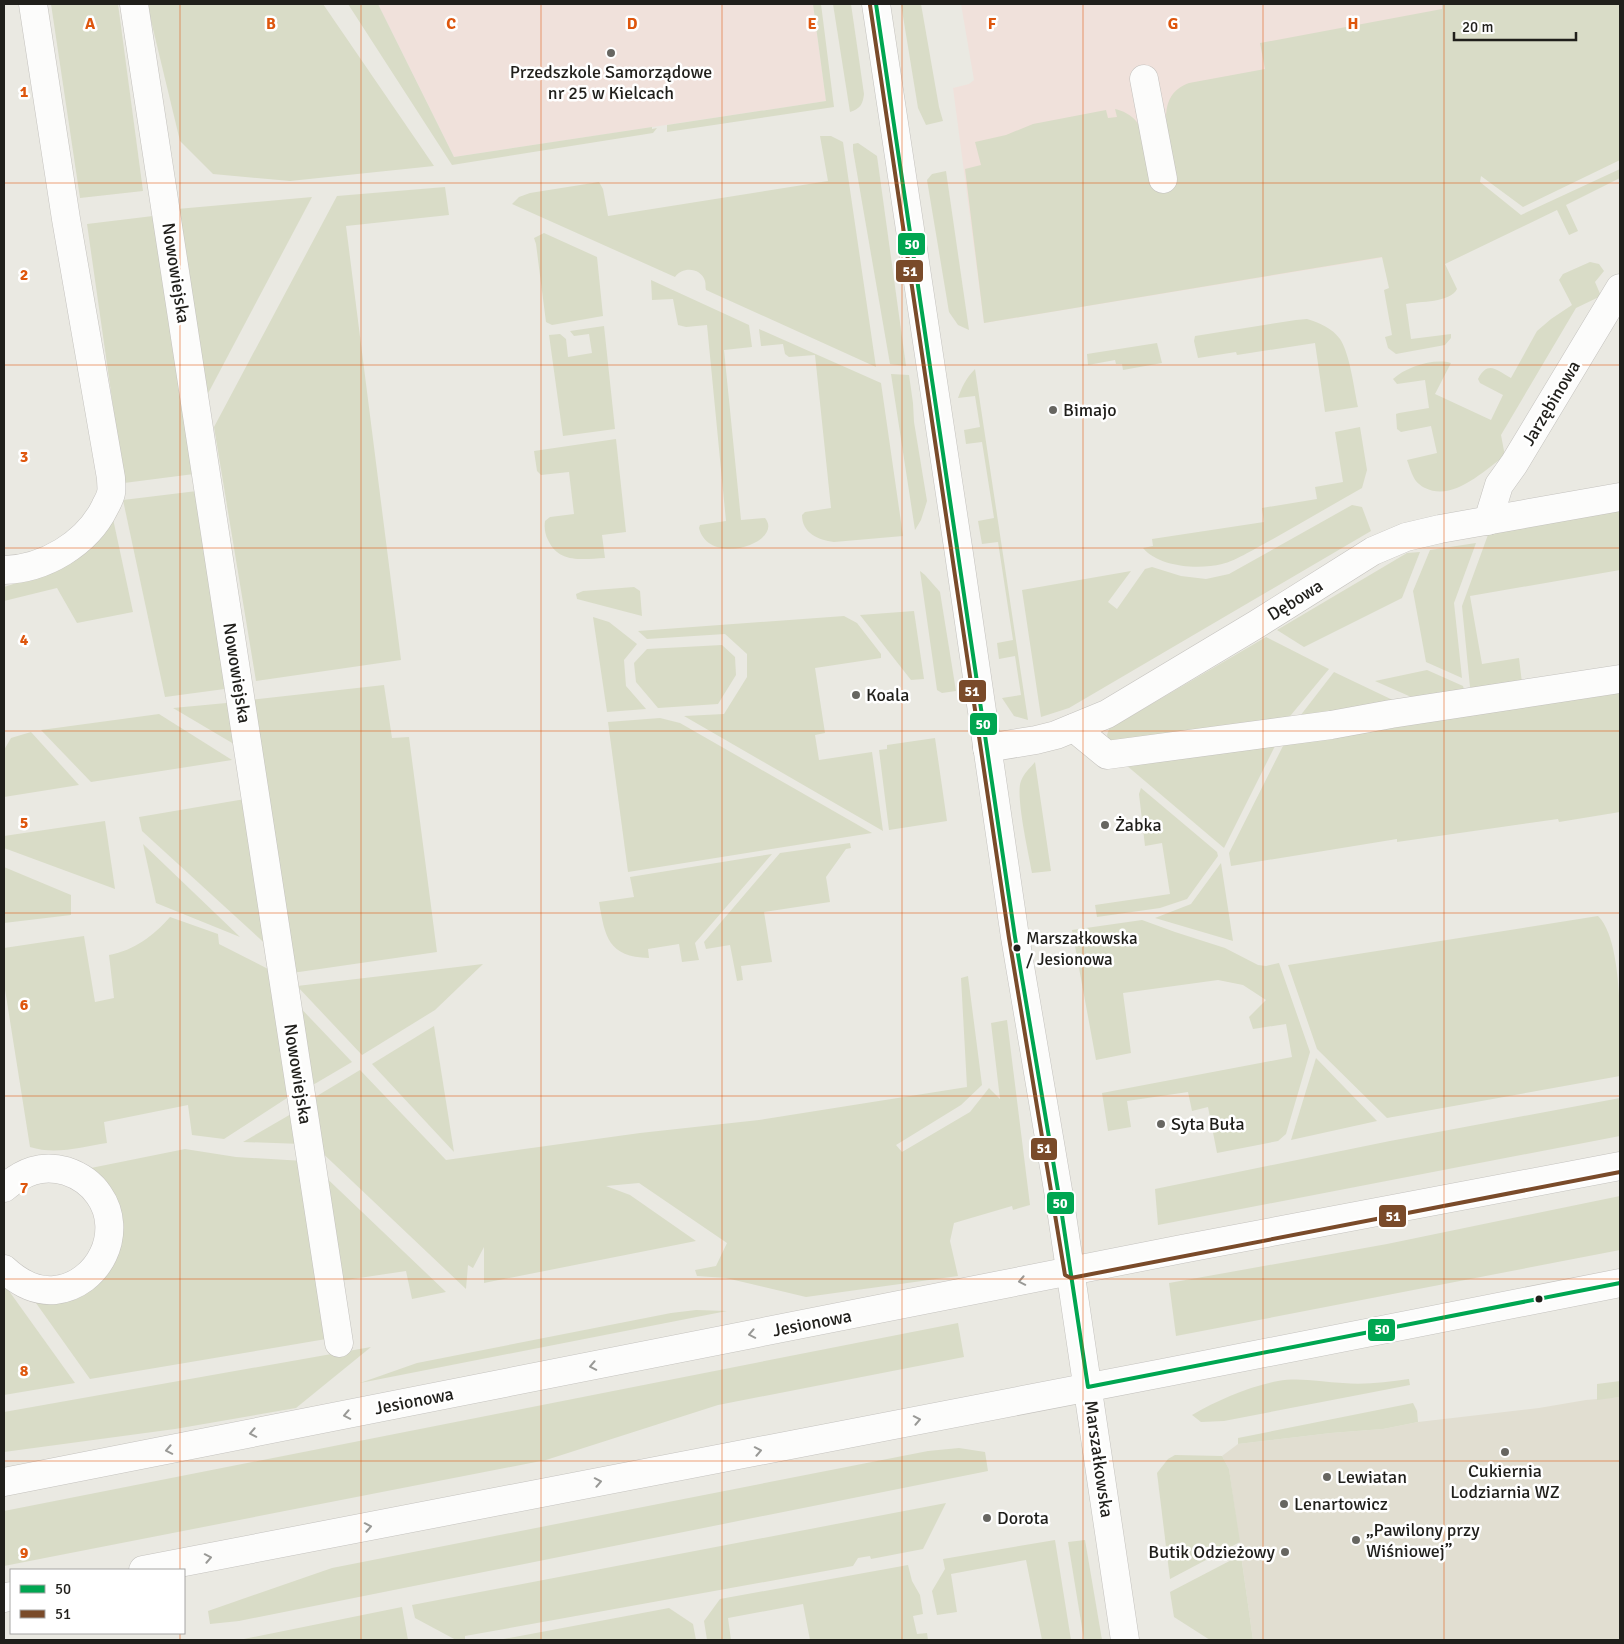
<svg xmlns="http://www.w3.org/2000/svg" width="1624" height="1644" viewBox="0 0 1624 1644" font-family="Signika,sans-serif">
	<rect width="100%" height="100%" fill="#eae9e2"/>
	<path fill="#e1ded1" d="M 1620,1397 L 1620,1640 L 1253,1640 L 1229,1469 L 1222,1456 L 1238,1444 L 1331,1433 L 1383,1429 L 1418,1422 L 1539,1408 L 1586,1400 Z"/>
	<g fill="#f0e1db">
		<path d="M 378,4 L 813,4 L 826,101 L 454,157 Z"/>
		<path d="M 961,4 L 1462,4 L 1459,245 L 984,323 L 953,88 L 969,84 L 974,80 Z"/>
	</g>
	<g fill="#d9dcc7">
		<path d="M 51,4 L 118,4 L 143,191 L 80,198 Z"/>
		<path d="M 147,4 L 323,4 L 434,166 L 290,181 L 213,174 L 180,141 Z"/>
		<path d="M 348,4 L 378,4 L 454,157 L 652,127 L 652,129 L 657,128 L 653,133 L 452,165 Z"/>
		<path d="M 813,4 L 821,4 L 834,107 L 667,132 L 667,125 L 826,101 Z"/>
		<path d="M 833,4 L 851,4 L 864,94 C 863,104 860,109 850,112 Z"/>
		<path d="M 901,4 L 921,4 L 939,107 L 943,121 L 926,125 L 918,108 Z"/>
		<path d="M 1442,4 L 1620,4 L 1620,160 L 1523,207 L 1481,176 L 1480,182 L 1521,215 L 1620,169 L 1620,178 L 1566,205 L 1578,231 L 1569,235 L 1557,210 L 1445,264 L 1457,289 C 1450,303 1420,301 1406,304 L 1411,339 L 1451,334 L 1451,338 L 1445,345 L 1396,354 L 1388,348 L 1385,337 L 1392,335 L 1384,290 L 1389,288 L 1382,257 L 984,323 L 965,169 L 981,165 L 975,142 L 1006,135 L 1033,124 L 1106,110 L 1108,118 L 1117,117 L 1115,109 C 1123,111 1130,114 1136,121 C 1146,134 1148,166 1152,183 L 1177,179 C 1174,148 1148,98 1189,83 L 1265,69 L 1260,43 L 1442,9 Z"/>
		<path d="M 820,136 L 831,136 L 843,142 L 876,367 L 706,290 C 705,287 706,284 705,281 C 701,268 683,266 675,277 L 512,204 L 519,197 L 530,193 L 599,182 L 603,189 L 608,216 L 828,181 Z"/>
		<path d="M 858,143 L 877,156 L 906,366 L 890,364 L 853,150 L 853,144 Z"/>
		<path d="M 946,171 L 969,330 L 958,325 L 949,312 L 927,180 L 932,174 Z"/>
		<path d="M 445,187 L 449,215 L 346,226 L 401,660 L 256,681 L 214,427 L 337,196 Z"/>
		<path d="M 312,197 L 204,401 L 177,209 Z"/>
		<path d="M 153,216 L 194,474 L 124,483 L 87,224 Z"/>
		<path d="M 544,233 L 597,257 L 603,316 L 552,325 L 546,322 L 536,244 L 534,238 Z"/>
		<path d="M 1590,262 L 1599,264 L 1604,271 L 1595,282 L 1601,296 L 1576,308 L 1501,435 L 1505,456 C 1483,471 1453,502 1425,488 C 1421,486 1416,482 1414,478 C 1411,473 1409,465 1407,460 L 1437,453 L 1431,426 L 1401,432 L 1397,429 L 1396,414 L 1399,413 L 1429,408 L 1425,380 L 1397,384 L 1393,379 C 1406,367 1434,358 1451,363 L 1435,394 L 1491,420 L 1503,395 L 1480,383 L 1478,379 C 1488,360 1496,370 1511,378 L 1537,331 L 1551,319 L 1572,305 L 1559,280 L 1563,274 Z"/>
		<path d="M 651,280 L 749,325 L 752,347 L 724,350 L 741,520 L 765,518 C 785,542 709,568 699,528 L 700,525 L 726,521 L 707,325 L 686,327 L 678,325 L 673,299 L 652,300 Z"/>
		<path d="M 1307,319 C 1320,323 1332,328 1340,339 C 1350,354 1354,389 1358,407 L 1325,412 L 1315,343 L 1237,355 L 1236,352 L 1198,358 L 1194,341 L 1195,336 L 1296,320 Z"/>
		<path d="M 604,326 L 615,429 L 563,436 L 549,335 L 560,334 L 566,339 L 568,357 L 592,353 L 589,334 L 574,336 L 570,331 Z"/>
		<path d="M 759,329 L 881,383 L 903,536 L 834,542 C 818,540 802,533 802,515 L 805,512 L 831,508 L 815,355 L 789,357 L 785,354 L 783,344 L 761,346 Z"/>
		<path d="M 1157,343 L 1162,363 L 1123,370 L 1122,364 L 1116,364 L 1115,360 L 1088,365 L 1087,354 Z"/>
		<path d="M 975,369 L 1028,720 L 1014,716 L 1002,698 L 1021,695 L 1015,656 L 999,659 L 997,643 L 1013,640 L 998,542 L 982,544 L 978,521 L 994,518 L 982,442 L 966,444 L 964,430 L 980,427 L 975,396 L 958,398 C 962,387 966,378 975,369 Z"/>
		<path d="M 891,374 L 909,375 L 913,403 L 914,422 L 927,501 L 921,520 L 915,530 Z"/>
		<path d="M 1360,427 L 1367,470 L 1362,488 C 1332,505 1303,522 1273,539 C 1259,546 1236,561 1222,564 C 1198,570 1159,567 1143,548 L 1153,546 L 1152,539 L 1264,522 L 1262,508 L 1317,499 L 1315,487 L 1343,482 L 1335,432 Z"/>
		<path d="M 616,439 L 626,532 L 602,535 L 605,558 C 583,559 559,564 548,540 C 545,534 544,527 545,521 L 550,517 L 574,514 L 569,472 L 541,475 L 537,471 L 534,451 Z"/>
		<path d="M 197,491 L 232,688 L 165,697 L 123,500 Z"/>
		<path d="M 1352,505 L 1362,507 L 1371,531 L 1069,708 L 1041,717 L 1022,590 L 1131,571 L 1108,602 L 1117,609 L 1145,569 L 1152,567 L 1181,576 L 1206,579 L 1229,574 Z"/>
		<path d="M 1620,511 L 1620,570 L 1470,596 L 1482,664 L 1519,658 L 1522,683 L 1474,690 L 1470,687 L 1462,606 L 1489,532 Z"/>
		<path d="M 112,514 L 133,612 L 77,623 L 57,588 L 4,601 L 4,587 L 32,578 Z"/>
		<path d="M 1476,543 L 1454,603 L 1462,678 L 1426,662 L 1413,591 L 1430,550 Z"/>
		<path d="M 1420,552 L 1402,598 L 1304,647 L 1277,630 L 1407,553 Z"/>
		<path d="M 920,571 L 925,575 L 940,592 L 956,691 L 942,693 L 937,690 Z"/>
		<path d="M 634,587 L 640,591 L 642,616 L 577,599 L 576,594 L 583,591 Z"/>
		<path d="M 914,611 L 924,679 L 911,680 L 860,615 Z"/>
		<path d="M 844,616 L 857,623 L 881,654 L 881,658 L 815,668 L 825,733 L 815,735 L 819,760 L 872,752 L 883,831 L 684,716 L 724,714 L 747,677 L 747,654 L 725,634 L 647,639 L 638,631 Z"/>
		<path d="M 593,617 L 609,622 L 637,644 L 624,660 L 626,686 L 646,709 L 607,712 Z"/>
		<path d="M 1266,637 L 1329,669 L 1286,721 L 1114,744 L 1109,740 L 1107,735 L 1109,729 Z"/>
		<path d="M 722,645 L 735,657 L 736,675 L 718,704 L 658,708 L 636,682 L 634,663 L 647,649 Z"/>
		<path d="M 1427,670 L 1463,686 L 1465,693 L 1418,700 L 1375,681 Z"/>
		<path d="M 1334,672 L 1399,703 L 1297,720 Z"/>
		<path d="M 384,685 L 392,738 L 409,737 L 437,952 L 292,973 L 250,700 Z"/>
		<path d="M 1620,688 L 1620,812 L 1559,822 L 1558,819 L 1397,842 L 1397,839 L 1231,866 L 1229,853 L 1286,740 Z"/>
		<path d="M 237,702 L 244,750 L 173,708 Z"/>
		<path d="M 159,714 L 232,760 L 91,782 L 41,730 Z"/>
		<path d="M 660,718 L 680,723 L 872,833 L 628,872 L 608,722 Z"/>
		<path d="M 31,732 L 79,785 L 4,797 L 4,750 L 11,738 Z"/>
		<path d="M 935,738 L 947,821 L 889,830 L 879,750 L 887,749 L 887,745 Z"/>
		<path d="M 1277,742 L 1224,848 L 1126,765 Z"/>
		<path d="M 1035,762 L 1051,871 L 1032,873 C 1029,855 1015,795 1021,781 C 1024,773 1030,768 1035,762 Z"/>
		<path d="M 1141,788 L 1217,852 L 1218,856 L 1187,899 L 1160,908 L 1097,917 L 1095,905 L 1170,894 L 1162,843 L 1145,846 L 1139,794 Z"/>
		<path d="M 245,799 L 271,949 L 142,831 L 139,817 Z"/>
		<path d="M 105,821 L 115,889 L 4,848 L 4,836 Z"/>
		<path d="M 850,843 L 851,848 L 846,849 L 826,877 L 830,902 L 764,912 L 772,962 L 741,966 L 743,980 L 737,981 L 730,945 L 706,949 L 704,942 L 780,853 Z"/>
		<path d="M 143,844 L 240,937 L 156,903 Z"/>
		<path d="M 772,854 L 695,943 L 699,960 L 682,962 L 679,944 L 648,949 L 649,958 C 608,957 605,937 599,902 L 634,897 L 630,877 Z"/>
		<path d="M 1221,863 L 1233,941 L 1155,918 L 1191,904 Z"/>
		<path d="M 4,867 L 71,895 L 71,915 L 4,923 Z"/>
		<path d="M 1598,916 C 1624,941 1620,1037 1620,1076 L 1387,1118 L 1317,1049 L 1288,965 Z"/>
		<path d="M 170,917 L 218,934 L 219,944 L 272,971 L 287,1098 L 224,1139 L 192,1135 L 188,1105 L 104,1122 L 107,1143 C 82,1147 55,1155 30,1147 L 4,983 L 4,948 L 84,936 L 95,1002 L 114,998 L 109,955 C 135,950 153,936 170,917 Z"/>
		<path d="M 1142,920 L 1175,932 L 1225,948 L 1258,965 L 1266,966 L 1279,963 L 1310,1052 L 1286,1134 L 1278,1141 L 1217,1153 L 1208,1107 L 1192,1111 L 1188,1092 L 1127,1101 L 1131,1127 L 1108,1131 L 1102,1093 L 1292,1057 L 1286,1024 L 1253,1029 L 1249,1017 L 1266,1000 L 1243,985 L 1218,980 L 1123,993 L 1131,1053 L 1096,1060 L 1072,930 Z"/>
		<path d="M 483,964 L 435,1010 L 362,1055 L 297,986 Z"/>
		<path d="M 968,976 L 982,1085 L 961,1105 L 896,1145 L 902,1152 L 970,1112 L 989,1088 L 1000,1099 L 991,1023 L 1007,1020 L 1030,1205 L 1013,1210 L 1012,1206 L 954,1223 L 950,1241 L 958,1276 L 806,1297 L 726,1278 L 697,1276 L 695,1270 L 716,1266 L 727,1243 L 639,1183 L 606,1186 L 630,1195 L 696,1241 L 484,1283 L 484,1247 L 473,1268 L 468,1265 L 466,1289 L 315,1146 L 307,1102 L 360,1070 L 446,1160 L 640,1133 L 759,1120 L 967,1087 L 961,978 Z"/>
		<path d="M 291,998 L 352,1062 L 306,1089 Z"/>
		<path d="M 434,1026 L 454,1152 L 372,1064 Z"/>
		<path d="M 1316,1058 L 1377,1121 L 1291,1140 Z"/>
		<path d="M 1620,1098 L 1620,1136 L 1158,1225 L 1155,1189 L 1390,1141 Z"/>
		<path d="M 298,1110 L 302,1144 L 243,1142 Z"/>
		<path d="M 185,1149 L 236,1157 L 304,1161 L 332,1338 L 90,1379 L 31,1296 L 114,1252 L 81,1170 Z"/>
		<path d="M 317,1169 L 446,1292 L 412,1299 L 406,1271 L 339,1281 Z"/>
		<path d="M 1620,1196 L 1620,1250 L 1176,1336 L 1169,1283 L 1387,1244 Z"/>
		<path d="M 4,1284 L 75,1383 L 4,1395 Z"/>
		<path d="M 696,1310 L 727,1311 L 360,1383 L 417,1363 L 671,1313 Z"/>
		<path d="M 958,1323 L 964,1357 L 718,1405 L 546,1460 L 4,1566 L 4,1511 Z"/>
		<path d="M 371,1347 L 296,1408 L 175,1429 L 4,1452 L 4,1412 Z"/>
		<path d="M 1409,1379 L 1410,1385 L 1224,1421 L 1201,1422 L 1192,1415 C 1218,1400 1248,1387 1278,1381 C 1299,1377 1322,1382 1343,1383 C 1365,1385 1387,1382 1409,1379 Z"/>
		<path d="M 1620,1381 L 1620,1397 L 1597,1400 L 1597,1384 Z"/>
		<path d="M 1413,1403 L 1417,1411 L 1418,1422 L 1383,1429 L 1331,1433 L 1238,1444 L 1238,1438 Z"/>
		<path d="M 959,1448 L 985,1452 L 988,1471 L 239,1621 L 210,1624 L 208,1611 L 332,1568 L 928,1451 Z"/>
		<path d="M 1175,1455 L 1222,1456 L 1229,1469 L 1240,1542 L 1170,1579 L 1157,1473 L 1168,1459 Z"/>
		<path d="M 946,1503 L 923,1549 L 871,1559 L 870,1556 L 858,1558 L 853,1566 L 465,1636 L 465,1640 L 456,1640 L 415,1618 L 412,1605 Z"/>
		<path d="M 1055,1540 L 1071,1640 L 1042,1640 L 1026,1560 L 951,1574 L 957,1612 L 937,1615 L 932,1591 L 945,1569 L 943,1559 Z"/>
		<path d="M 1085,1540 L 1102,1640 L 1084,1640 L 1068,1542 Z"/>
		<path d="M 1241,1555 L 1253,1640 L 1210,1640 L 1174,1617 L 1170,1592 Z"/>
		<path d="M 908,1565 L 912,1581 L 920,1595 L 923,1614 L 913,1616 L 917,1634 L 927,1633 L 928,1640 L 810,1640 L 803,1604 L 728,1618 L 731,1640 L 707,1640 L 704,1621 L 720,1599 Z"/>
		<path d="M 402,1607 L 408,1640 L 239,1640 Z"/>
		<path d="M 669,1608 L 693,1624 L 696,1640 L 498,1640 Z"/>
	</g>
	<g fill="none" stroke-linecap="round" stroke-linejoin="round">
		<defs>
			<g id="minor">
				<path d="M 134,4 L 339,1343"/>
				<path d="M 876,4 L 958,547 L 1015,937 L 1060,1202 L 1125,1640"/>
				<path d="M 1144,79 L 1163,179"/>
				<path d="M 1488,521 L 1499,485 L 1514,464 L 1620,288"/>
				<path d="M 4,570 C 44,569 87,544 105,507 C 107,503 110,498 111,493 C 112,489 111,483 111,478 L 66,219 L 33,4"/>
				<path d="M 1074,728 L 1107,755 L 1331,725 L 1391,714 L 1620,679"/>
				<path d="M 987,748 L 1036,740 L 1056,735 L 1107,714 L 1257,624 L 1373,551 L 1406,537 L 1440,529 L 1620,497"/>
				<path d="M 4,1188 C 23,1172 41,1164 66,1171 C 81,1176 91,1183 99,1195 C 125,1232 99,1285 55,1290 C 35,1292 18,1282 4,1269"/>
			</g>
			<g id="major">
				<path d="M 4,1482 L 1182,1249 L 1620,1166"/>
				<path d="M 143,1570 L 1168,1372 L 1620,1283"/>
				<path d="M 4,1598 L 11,1596"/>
			</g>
		</defs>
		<use href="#minor" stroke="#c4c2be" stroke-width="29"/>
		<use href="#major" stroke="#c4c2be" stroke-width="29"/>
		<use href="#minor" stroke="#fcfcfb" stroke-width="28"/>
		<use href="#major" stroke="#fcfcfb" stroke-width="28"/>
		<defs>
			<path id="bus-1" d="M 876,4 L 1015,937 L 1060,1202 L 1088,1387 L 1620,1283"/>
			<path id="bus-2" d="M 870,5 L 1009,938 L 1065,1275 L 1071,1278 L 1620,1172"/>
		</defs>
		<use href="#bus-1" stroke="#fff" stroke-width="8"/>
		<use href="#bus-2" stroke="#fff" stroke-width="8"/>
		<use href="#bus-1" stroke="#00a651" stroke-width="4"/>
		<use href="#bus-2" stroke="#7a4b2a" stroke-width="4"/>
	</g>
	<defs><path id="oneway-chevron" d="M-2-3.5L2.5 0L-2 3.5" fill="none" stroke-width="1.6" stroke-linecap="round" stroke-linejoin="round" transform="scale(1.25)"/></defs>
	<g stroke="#999996">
		<use href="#oneway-chevron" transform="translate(1022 1281) rotate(169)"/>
		<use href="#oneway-chevron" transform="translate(752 1334) rotate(169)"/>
		<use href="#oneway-chevron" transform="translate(593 1366) rotate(169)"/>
		<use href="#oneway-chevron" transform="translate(347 1415) rotate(169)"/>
		<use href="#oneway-chevron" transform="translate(917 1420) rotate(-11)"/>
		<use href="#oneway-chevron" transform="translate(253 1433) rotate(169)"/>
		<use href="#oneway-chevron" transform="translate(169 1450) rotate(169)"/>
		<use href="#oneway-chevron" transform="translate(758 1451) rotate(-11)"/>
		<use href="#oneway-chevron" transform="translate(598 1482) rotate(-11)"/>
		<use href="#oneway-chevron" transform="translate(368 1527) rotate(-11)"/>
		<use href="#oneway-chevron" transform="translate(208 1558) rotate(-11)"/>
	</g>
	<path fill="none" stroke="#de560d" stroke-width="1" stroke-opacity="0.55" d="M 180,4 L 180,1570M 361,4 L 361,1640M 541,4 L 541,1640M 722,4 L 722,1640M 902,4 L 902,1640M 1083,4 L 1083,1640M 1263,4 L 1263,1640M 1444,4 L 1444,1640M 4,183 L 1620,183M 4,365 L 1620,365M 4,548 L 1620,548M 4,731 L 1620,731M 4,913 L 1620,913M 4,1096 L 1620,1096M 4,1279 L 1620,1279M 4,1461 L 1620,1461M 180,1633 L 180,1640"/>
	<g fill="#676661" stroke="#fff" stroke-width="2">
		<circle cx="611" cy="53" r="5"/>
		<circle cx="1053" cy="410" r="5"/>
		<circle cx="856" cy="695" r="5"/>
		<circle cx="1105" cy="825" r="5"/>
		<circle cx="1161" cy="1124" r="5"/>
		<circle cx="1505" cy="1452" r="5"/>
		<circle cx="1327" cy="1477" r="5"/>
		<circle cx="1284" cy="1504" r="5"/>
		<circle cx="987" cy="1518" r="5"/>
		<circle cx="1356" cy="1540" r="5"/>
		<circle cx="1285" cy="1552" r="5"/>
	</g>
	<g fill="#201f1b" stroke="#fff" stroke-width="2">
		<circle cx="1017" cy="948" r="4.5"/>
		<circle cx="1539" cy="1299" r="4.5"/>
	</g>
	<g text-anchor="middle" stroke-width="5" stroke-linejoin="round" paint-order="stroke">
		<g font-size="17" fill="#201f1b" stroke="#fff" text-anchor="start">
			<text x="1026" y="944">Marszałkowska<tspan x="1026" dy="21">/ Jesionowa</tspan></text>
		</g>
		<g font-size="18" fill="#201f1b" stroke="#fff" text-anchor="start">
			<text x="611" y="78" text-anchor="middle">Przedszkole Samorządowe<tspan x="611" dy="21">nr 25 w Kielcach</tspan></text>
			<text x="1063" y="416">Bimajo</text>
			<text x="866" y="701">Koala</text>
			<text x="1115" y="831">Żabka</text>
			<text x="1171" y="1130">Syta Buła</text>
			<text x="1505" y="1477" text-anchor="middle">Cukiernia<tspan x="1505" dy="21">Lodziarnia WZ</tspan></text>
			<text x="1337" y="1483">Lewiatan</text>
			<text x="1294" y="1510">Lenartowicz</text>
			<text x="997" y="1524">Dorota</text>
			<text x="1366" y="1536">„Pawilony przy<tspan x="1366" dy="21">Wiśniowej”</tspan></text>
			<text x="1275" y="1558" text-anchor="end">Butik Odzieżowy</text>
		</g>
		<g font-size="18" fill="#201f1b" stroke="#fff">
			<text transform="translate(176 273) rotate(81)" y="6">Nowowiejska</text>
			<text transform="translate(1551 403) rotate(-59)" y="6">Jarzębinowa</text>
			<text transform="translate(1295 600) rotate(-32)" y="6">Dębowa</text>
			<text transform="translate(237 673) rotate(81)" y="6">Nowowiejska</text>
			<text transform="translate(298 1074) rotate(81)" y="6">Nowowiejska</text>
			<text transform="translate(812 1323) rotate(-11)" y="6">Jesionowa</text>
			<text transform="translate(414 1401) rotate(-11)" y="6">Jesionowa</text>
			<text transform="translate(1099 1459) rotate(82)" y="6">Marszałkowska</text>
		</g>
	</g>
	<g font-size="16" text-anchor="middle" font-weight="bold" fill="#de560d" stroke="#fff" stroke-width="5" stroke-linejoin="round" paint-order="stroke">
		<text x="90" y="29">A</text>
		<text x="271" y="29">B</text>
		<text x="451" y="29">C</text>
		<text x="632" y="29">D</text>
		<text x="812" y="29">E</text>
		<text x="992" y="29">F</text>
		<text x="1173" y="29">G</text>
		<text x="1353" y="29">H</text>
		<text x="24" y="97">1</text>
		<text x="24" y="280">2</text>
		<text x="24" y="462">3</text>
		<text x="24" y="645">4</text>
		<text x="24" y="828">5</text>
		<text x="24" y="1010">6</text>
		<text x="24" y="1193">7</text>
		<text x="24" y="1376">8</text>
		<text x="24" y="1558">9</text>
	</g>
	<g stroke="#fff" stroke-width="2">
		<rect x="897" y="232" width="29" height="24" rx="5" fill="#00a651"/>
		<rect x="895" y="259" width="29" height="24" rx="5" fill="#7a4b2a"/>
		<rect x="958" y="679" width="29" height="24" rx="5" fill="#7a4b2a"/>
		<rect x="969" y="712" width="29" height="24" rx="5" fill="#00a651"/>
		<rect x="1030" y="1137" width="28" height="24" rx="5" fill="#7a4b2a"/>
		<rect x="1046" y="1191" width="29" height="24" rx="5" fill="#00a651"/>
		<rect x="1378" y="1204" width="29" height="24" rx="5" fill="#7a4b2a"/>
		<rect x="1367" y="1318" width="29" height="24" rx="5" fill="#00a651"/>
	</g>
	<g font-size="14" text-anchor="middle" font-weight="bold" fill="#fff">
		<text x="912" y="249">50</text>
		<text x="910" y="276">51</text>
		<text x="972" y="696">51</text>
		<text x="983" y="729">50</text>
		<text x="1044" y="1153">51</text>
		<text x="1060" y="1208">50</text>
		<text x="1393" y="1221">51</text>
		<text x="1382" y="1334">50</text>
	</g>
	<rect width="1624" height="1644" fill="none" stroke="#201f1b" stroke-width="10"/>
	<rect x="10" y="1569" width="175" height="65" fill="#ffffff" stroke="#a6a5a4"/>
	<rect x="20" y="1585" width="25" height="8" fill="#00a651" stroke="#a6a5a4"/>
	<text x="55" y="1594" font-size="15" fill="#201f1b">50</text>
	<rect x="20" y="1610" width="25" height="8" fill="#7a4b2a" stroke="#a6a5a4"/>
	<text x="55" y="1619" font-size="15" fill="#201f1b">51</text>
	<path d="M1454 32v8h122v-8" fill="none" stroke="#201f1b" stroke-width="2.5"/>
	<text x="1462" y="32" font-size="15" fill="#201f1b" stroke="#ffffff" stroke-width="4" paint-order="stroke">20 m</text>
</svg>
